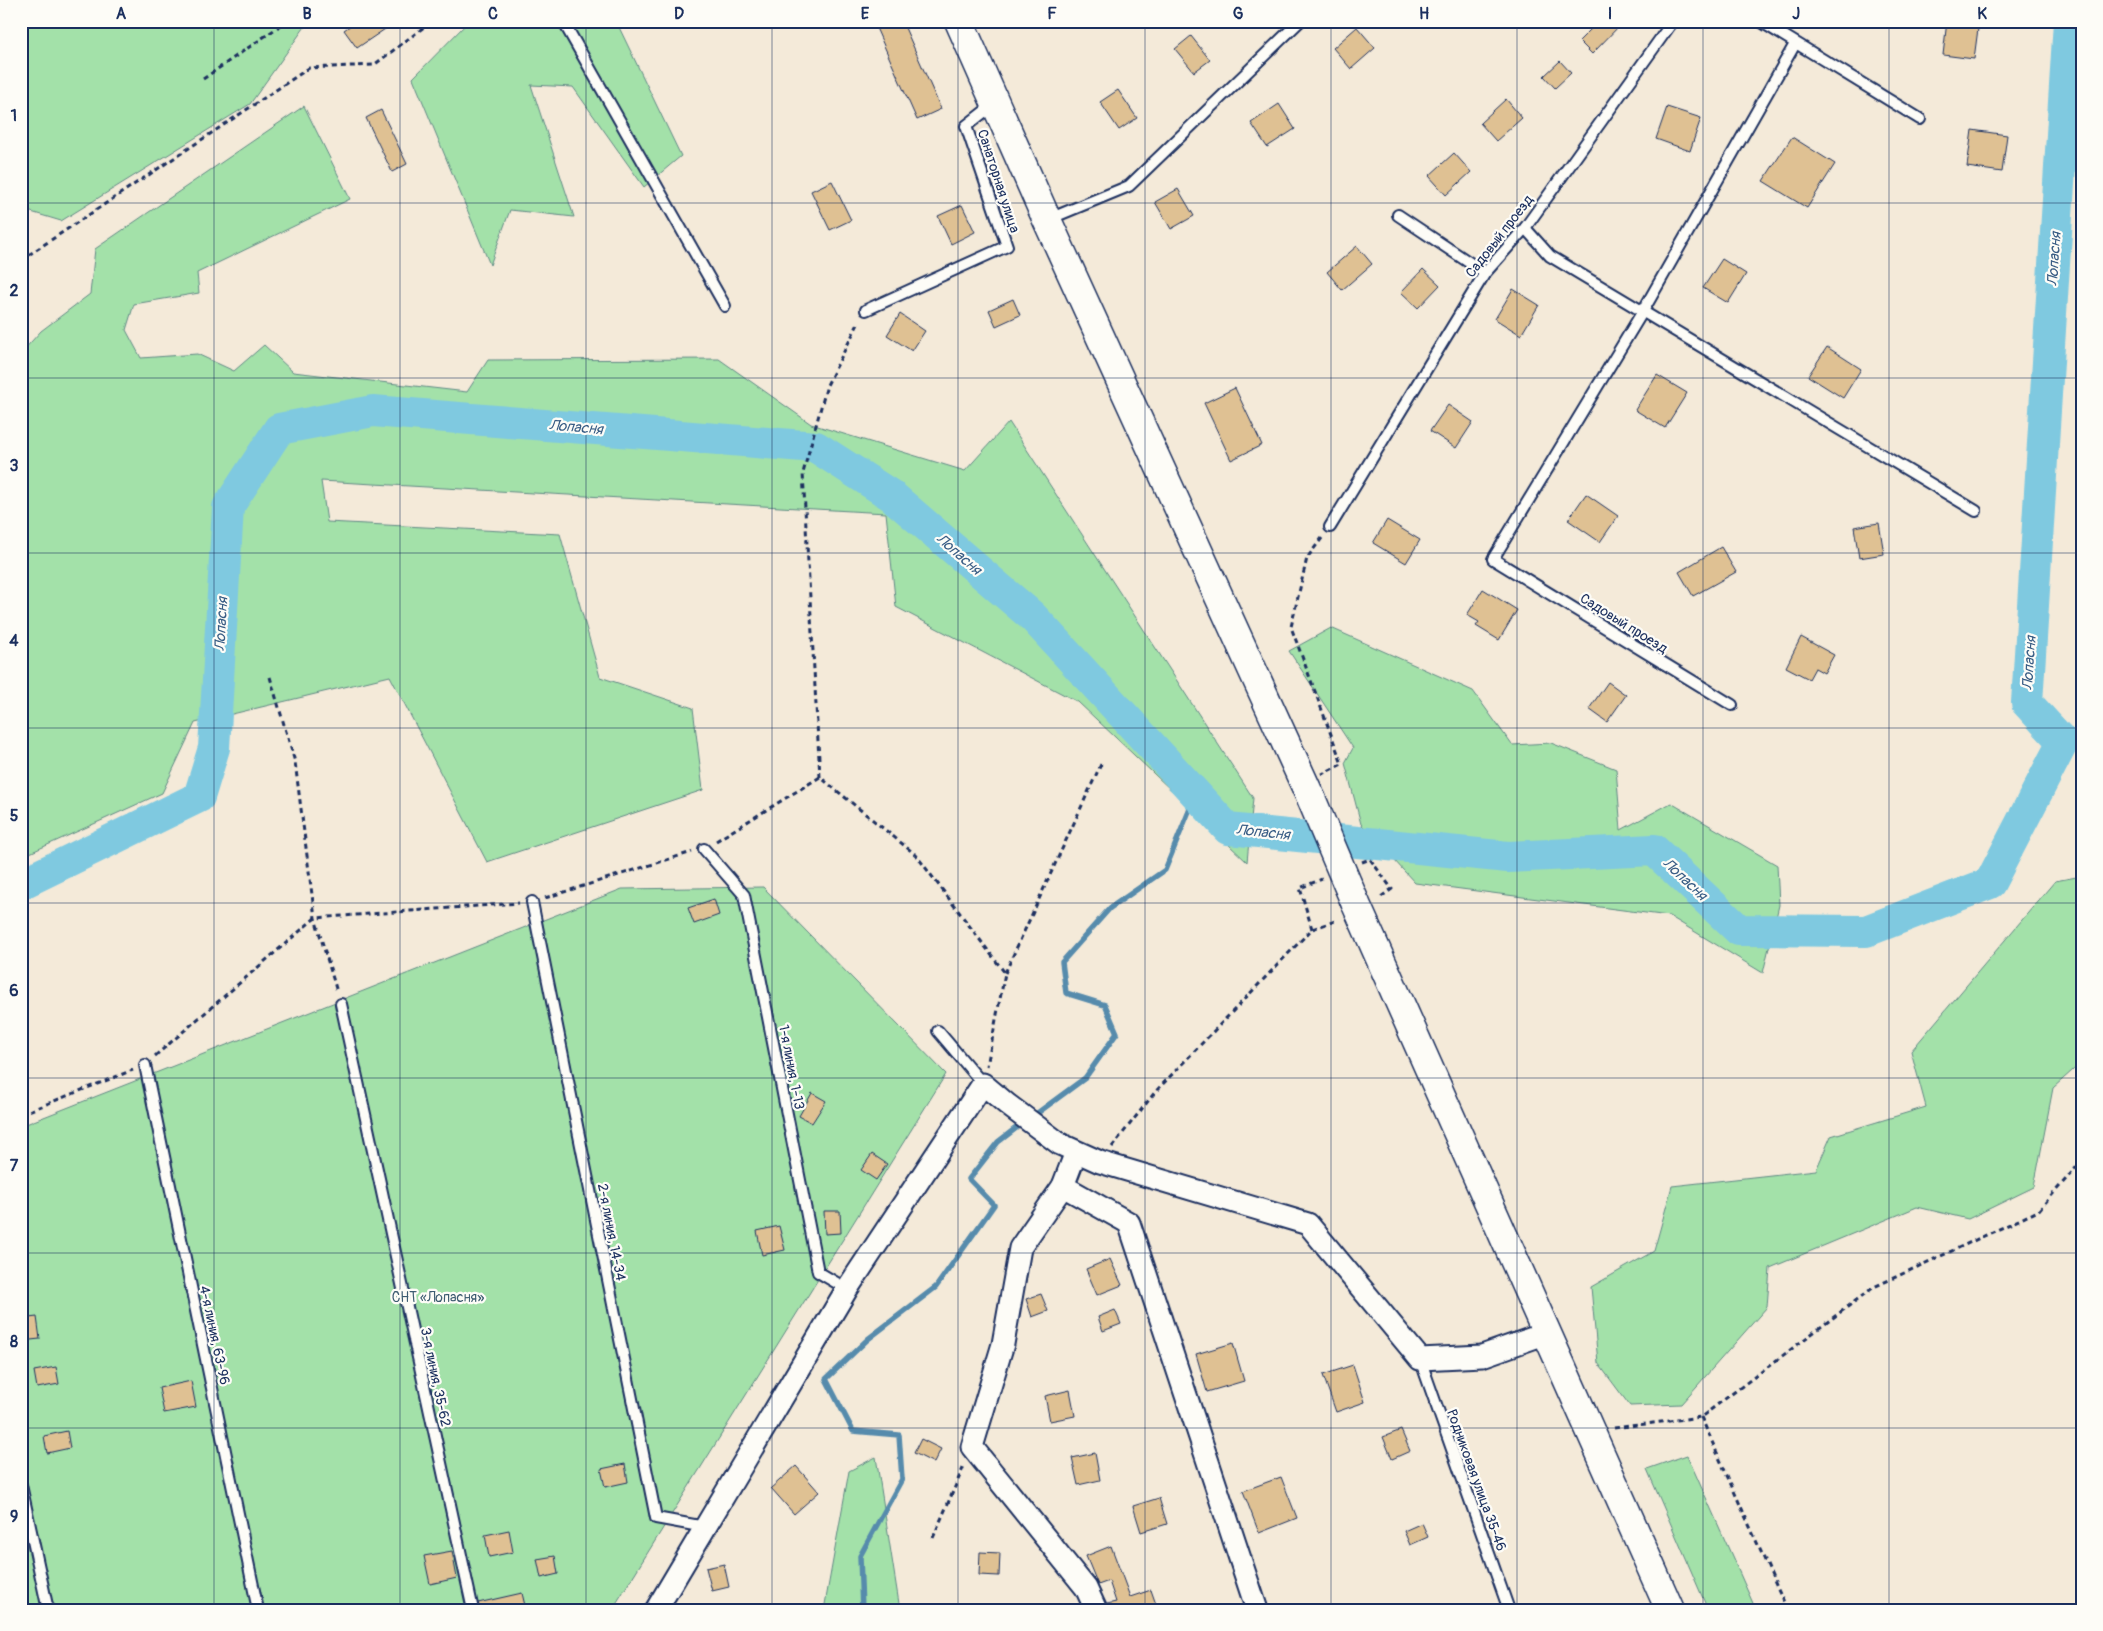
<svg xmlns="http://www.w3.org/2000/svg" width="2103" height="1631" viewBox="0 0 2103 1631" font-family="Pangolin,sans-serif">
	<rect width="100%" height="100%" fill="#f4ead9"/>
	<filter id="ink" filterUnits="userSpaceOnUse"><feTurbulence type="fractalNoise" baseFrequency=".02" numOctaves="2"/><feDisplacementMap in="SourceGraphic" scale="10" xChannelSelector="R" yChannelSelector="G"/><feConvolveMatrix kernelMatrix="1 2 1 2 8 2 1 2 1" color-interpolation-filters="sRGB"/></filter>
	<g filter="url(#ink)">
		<g fill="#a3e1a9" stroke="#5f8884">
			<path d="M 21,21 L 309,21 L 250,104 L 61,221 L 21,209 Z"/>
			<path d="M 469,21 L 616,21 L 681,156 L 644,187 L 573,87 L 531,85 L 574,217 L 510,210 L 490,265 L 413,78 Z"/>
			<path d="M 304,106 L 350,199 L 197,273 L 199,293 L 134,304 L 126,330 L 141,358 L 197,354 L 234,371 L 264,345 L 293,372 L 467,392 L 488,360 L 719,359 L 811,424 L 965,471 L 1009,422 L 1253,798 L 1247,862 L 1078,702 L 896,607 L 886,513 L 321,481 L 327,522 L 560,534 L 600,677 L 693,708 L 703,790 L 487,862 L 390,676 L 195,723 L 162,793 L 21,857 L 21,353 L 41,331 L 90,294 L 95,249 Z"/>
			<path d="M 1331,628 L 1473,691 L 1512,745 L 1551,743 L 1616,769 L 1621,830 L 1671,803 L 1777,865 L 1779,905 L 1763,973 L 1669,916 L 1415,883 L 1361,824 L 1345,763 L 1353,748 L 1289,651 Z"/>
			<path d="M 2082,876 L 2082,1062 L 2053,1088 L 2034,1187 L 1968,1219 L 1917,1207 L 1770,1268 L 1767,1307 L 1681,1404 L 1630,1406 L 1598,1363 L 1591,1287 L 1654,1251 L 1672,1186 L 1816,1170 L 1831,1136 L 1926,1107 L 1911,1051 L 2055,881 Z"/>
			<path d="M 763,887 L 946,1074 L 612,1610 L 21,1610 L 21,1126 L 622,889 Z"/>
			<path d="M 1687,1455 L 1756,1610 L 1708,1610 L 1647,1469 Z"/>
			<path d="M 876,1457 L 900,1610 L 824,1610 L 849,1471 Z"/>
		</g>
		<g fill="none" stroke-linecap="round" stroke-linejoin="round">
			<g stroke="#578bac" stroke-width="5.5">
				<path d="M 1032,1117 L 1085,1078 L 1117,1033 L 1105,1005 L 1066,993 L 1062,962 L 1110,908 L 1165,870 L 1196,794"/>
				<path d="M 862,1610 L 860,1556 L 902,1479 L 899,1435 L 853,1431 L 826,1379 L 868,1339 L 936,1287 L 994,1205 L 969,1179 L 998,1142 L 1024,1122"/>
			</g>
			<path stroke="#7fc9e0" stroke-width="32" d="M 21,884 L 199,797 L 214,748 L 228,507 L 279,429 L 373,411 L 816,447 L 892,496 L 1033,617 L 1228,829 L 1508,857 L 1654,850 L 1739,930 L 1866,931 L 1990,883 L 2063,742 L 2027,703 L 2069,21"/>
		</g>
		<g fill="#dfc193" stroke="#1b2f5e">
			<path d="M 357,21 L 397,21 L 357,48 L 344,30 Z"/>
			<path d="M 873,21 L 902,21 L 941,109 L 917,120 Z"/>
			<path d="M 1599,21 L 1624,21 L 1592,54 L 1579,41 Z"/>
			<path d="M 1947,21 L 1979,21 L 1974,59 L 1943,55 Z"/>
			<path d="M 1357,27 L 1375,48 L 1351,69 L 1333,48 Z"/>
			<path d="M 1191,36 L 1210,60 L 1194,72 L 1175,49 Z"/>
			<path d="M 1560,61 L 1571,73 L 1555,88 L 1544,76 Z"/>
			<path d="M 1118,90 L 1137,118 L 1119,130 L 1100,102 Z"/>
			<path d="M 1506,99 L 1522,118 L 1496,141 L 1480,123 Z"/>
			<path d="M 1279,104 L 1295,129 L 1267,147 L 1251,123 Z"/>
			<path d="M 1667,107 L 1701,118 L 1690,151 L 1656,139 Z"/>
			<path d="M 381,110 L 407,164 L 392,172 L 366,118 Z"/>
			<path d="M 1972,130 L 2007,135 L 2002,172 L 1967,167 Z"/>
			<path d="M 1792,137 L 1835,164 L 1807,208 L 1763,181 Z"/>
			<path d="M 1454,153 L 1471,172 L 1446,195 L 1429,176 Z"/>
			<path d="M 832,181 L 851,220 L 830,230 L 811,191 Z"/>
			<path d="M 1178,189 L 1194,216 L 1171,229 L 1155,202 Z"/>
			<path d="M 962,205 L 975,232 L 951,244 L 938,216 Z"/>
			<path d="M 1357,246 L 1372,264 L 1342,290 L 1327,272 Z"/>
			<path d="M 1722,259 L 1746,274 L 1728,303 L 1703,288 Z"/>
			<path d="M 1423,269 L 1440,285 L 1418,308 L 1401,292 Z"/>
			<path d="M 1513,289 L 1539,305 L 1521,335 L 1495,319 Z"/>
			<path d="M 1013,299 L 1020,315 L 996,326 L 989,310 Z"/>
			<path d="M 900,314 L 925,331 L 912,351 L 887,335 Z"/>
			<path d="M 1827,347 L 1861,369 L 1843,398 L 1808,376 Z"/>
			<path d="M 1657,375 L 1687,393 L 1665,428 L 1635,410 Z"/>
			<path d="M 1235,388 L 1262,445 L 1231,460 L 1204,403 Z"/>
			<path d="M 1448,405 L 1473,422 L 1456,448 L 1430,431 Z"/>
			<path d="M 1586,494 L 1618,516 L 1600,542 L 1568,520 Z"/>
			<path d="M 1387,520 L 1420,540 L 1406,563 L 1373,543 Z"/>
			<path d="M 1879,523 L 1884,554 L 1859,558 L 1854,527 Z"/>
			<path d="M 1721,547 L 1736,572 L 1693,596 L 1679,572 Z"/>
			<path d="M 1483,589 L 1517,610 L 1499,640 L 1476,626 L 1479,622 L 1467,615 Z"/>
			<path d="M 1801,637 L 1834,655 L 1824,673 L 1815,668 L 1809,679 L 1786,667 Z"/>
			<path d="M 1608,682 L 1626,695 L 1607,722 L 1589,709 Z"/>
			<path d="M 714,899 L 719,915 L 694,924 L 688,908 Z"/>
			<path d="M 812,1093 L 826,1101 L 812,1123 L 799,1116 Z"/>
			<path d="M 872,1154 L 887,1164 L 876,1180 L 861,1170 Z"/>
			<path d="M 824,1211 L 840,1211 L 841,1233 L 825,1234 Z"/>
			<path d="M 779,1226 L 785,1250 L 762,1255 L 757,1231 Z"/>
			<path d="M 1110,1259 L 1122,1285 L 1097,1295 L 1086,1269 Z"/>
			<path d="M 1041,1294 L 1048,1311 L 1032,1317 L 1026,1299 Z"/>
			<path d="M 1115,1310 L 1121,1324 L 1103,1331 L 1098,1317 Z"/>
			<path d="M 37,1317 L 40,1339 L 21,1341 L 21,1319 Z"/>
			<path d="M 1233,1343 L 1244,1381 L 1207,1392 L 1196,1354 Z"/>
			<path d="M 1353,1365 L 1365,1402 L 1336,1412 L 1323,1375 Z"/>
			<path d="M 56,1367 L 59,1384 L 37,1388 L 34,1371 Z"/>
			<path d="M 191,1381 L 196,1407 L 164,1413 L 159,1388 Z"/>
			<path d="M 1070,1390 L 1075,1416 L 1050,1421 L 1045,1396 Z"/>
			<path d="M 1401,1430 L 1410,1451 L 1392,1459 L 1383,1437 Z"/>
			<path d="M 67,1431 L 70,1448 L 47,1453 L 44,1436 Z"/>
			<path d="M 921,1439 L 941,1449 L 934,1463 L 914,1453 Z"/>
			<path d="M 1095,1453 L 1100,1480 L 1078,1485 L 1072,1458 Z"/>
			<path d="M 625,1464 L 628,1482 L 605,1487 L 601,1469 Z"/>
			<path d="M 796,1466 L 819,1492 L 794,1514 L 771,1488 Z"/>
			<path d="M 1281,1477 L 1297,1518 L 1259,1533 L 1243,1491 Z"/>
			<path d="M 1159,1498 L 1167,1524 L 1141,1532 L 1133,1506 Z"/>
			<path d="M 1422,1523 L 1428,1537 L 1410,1545 L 1404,1531 Z"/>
			<path d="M 509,1530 L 513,1552 L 489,1557 L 485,1535 Z"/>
			<path d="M 1111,1546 L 1130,1597 L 1151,1590 L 1158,1610 L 1108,1610 L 1107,1604 L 1116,1602 L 1109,1581 L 1098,1585 L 1086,1556 Z"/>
			<path d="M 452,1551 L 457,1578 L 430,1584 L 424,1556 Z"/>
			<path d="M 980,1552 L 1000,1553 L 999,1576 L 979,1575 Z"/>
			<path d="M 555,1556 L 558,1574 L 541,1578 L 537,1559 Z"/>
			<path d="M 724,1564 L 729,1587 L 712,1591 L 706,1568 Z"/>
			<path d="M 522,1593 L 526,1610 L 480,1610 L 478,1603 Z"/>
		</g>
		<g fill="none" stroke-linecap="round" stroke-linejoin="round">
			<defs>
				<g id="lane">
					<path d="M 563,21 L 725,306"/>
					<path d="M 1760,21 L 1920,119"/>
					<path d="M 746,22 L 747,21"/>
					<path d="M 1398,215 L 1485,273"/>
					<path d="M 1049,219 L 1129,186 L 1300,21"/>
					<path d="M 1525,228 L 1550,256 L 1976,511"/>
					<path d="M 866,310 L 1007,246 L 966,126 L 994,104"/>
					<path d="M 1330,527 L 1485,273 L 1525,228 L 1673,21"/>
					<path d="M 1732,705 L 1493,559 L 1643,311 L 1795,44"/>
					<path d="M 704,849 L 744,895 L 818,1272 L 847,1289"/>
					<path d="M 532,902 L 656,1518 L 705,1527"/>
					<path d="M 341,1004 L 473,1610"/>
					<path d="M 938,1031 L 983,1084"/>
					<path d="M 145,1065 L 258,1610"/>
					<path d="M 1420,1359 L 1509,1610"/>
					<path d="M 21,1485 L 48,1610"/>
				</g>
				<g id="street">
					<path d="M 1076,1152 L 1063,1186 L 1020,1248 L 1003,1344 L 972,1447 L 1086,1588 L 1096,1610"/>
					<path d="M 1063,1186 L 1129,1223 L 1257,1610"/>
					<path d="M 656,1610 L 847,1289 L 983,1084 L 1008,1105 L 1060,1144 L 1100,1162 L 1308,1224 L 1420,1359 L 1482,1356 L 1547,1333"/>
				</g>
				<g id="secondary">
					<path d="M 959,21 L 1047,220 L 1311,798"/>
					<path d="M 1355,902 L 1670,1610"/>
				</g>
			</defs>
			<use href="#lane" stroke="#1b2f5e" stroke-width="14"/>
			<use href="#street" stroke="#1b2f5e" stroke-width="25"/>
			<use href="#secondary" stroke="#1b2f5e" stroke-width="31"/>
			<g stroke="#1b2f5e" stroke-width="3" stroke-dasharray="5 4" stroke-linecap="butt">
				<path d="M 203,79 L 287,21"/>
				<path d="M 21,260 L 309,68 L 374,65 L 432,21"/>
				<path d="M 1322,538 L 1307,558 L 1291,627 L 1342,764 L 1322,774"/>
				<path d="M 270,677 L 295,762 L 315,918 L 337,992"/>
				<path d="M 820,777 L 803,473 L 827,385 L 859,322"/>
				<path d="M 716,841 L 820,777 L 916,855 L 1005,973 L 987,1066"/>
				<path d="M 1362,862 L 1370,859 L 1392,889 L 1378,899"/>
				<path d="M 545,898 L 692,852"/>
				<path d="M 1312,929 L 1300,888 L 1322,879"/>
				<path d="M 1005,973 L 1102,762"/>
				<path d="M 155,1056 L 315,918 L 519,903"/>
				<path d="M 21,1114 L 133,1070"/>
				<path d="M 1112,1147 L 1156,1091 L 1312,929 L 1338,920"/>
				<path d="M 1701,1417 L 1787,1610"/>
				<path d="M 1614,1428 L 1701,1417 L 1874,1287 L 2038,1211 L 2082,1161"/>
				<path d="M 933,1538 L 964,1466"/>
			</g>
			<use href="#lane" stroke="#fdfcf7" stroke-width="10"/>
			<use href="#street" stroke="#fdfcf7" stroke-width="21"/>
			<use href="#secondary" stroke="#fdfcf7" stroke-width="28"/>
			<defs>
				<path id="secondary-bridge" d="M 1311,798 L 1355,902"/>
			</defs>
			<use href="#secondary-bridge" stroke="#1b2f5e" stroke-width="31" stroke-linecap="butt"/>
			<use href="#secondary-bridge" stroke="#fdfcf7" stroke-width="28"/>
		</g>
	</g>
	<path fill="none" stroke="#1b2f5e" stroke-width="1" stroke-opacity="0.55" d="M 214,21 L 214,1610M 400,21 L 400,1610M 586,21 L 586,1610M 772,21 L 772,1610M 958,21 L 958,1610M 1145,21 L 1145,1610M 1331,21 L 1331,1610M 1517,21 L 1517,1610M 1703,21 L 1703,1610M 1889,21 L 1889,1610M 21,203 L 2082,203M 21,378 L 2082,378M 21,553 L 2082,553M 21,728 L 2082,728M 21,903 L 2082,903M 21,1078 L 2082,1078M 21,1253 L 2082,1253M 21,1428 L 2082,1428"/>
	<g text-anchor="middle" stroke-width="4.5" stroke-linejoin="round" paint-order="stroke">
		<g font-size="14" fill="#1b2f5e" stroke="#fdfcf7">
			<text transform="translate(999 181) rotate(72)" y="5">Санаторная улица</text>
			<text transform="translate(1499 236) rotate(-52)" y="5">Садовый проезд</text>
			<text transform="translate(1624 623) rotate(32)" y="5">Садовый проезд</text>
			<text transform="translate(792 1067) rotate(79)" y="5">1-я линия, 1-13</text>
			<text transform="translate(612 1232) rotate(79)" y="5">2-я линия, 14-34</text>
			<text transform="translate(215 1335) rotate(78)" y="5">4-я линия, 63-96</text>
			<text transform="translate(436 1377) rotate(78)" y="5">3-я линия, 35-62</text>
			<text transform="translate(1477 1480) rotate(70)" y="5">Родниковая улица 35-46</text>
		</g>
		<g font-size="14" fill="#3d5c71" stroke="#fdfcf7">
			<text x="438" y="1302">СНТ «Лопасня»</text>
		</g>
		<g font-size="15" font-style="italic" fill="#395d85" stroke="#fdfcf7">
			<text transform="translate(2054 259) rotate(-86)" y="5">Лопасня</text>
			<text transform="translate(576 427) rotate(5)" y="5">Лопасня</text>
			<text transform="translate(959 554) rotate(41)" y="5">Лопасня</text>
			<text transform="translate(221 624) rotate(-87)" y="5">Лопасня</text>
			<text transform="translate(2029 663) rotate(-86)" y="5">Лопасня</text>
			<text transform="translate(1263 832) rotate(6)" y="5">Лопасня</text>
			<text transform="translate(1685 879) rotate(43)" y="5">Лопасня</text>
		</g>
	</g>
	<rect width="2103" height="1631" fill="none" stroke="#fdfcf7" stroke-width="55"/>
	<rect x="28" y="28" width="2048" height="1576" fill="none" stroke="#1b2f5e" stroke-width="2"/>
	<g font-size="16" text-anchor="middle" font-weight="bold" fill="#1b2f5e">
		<text x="121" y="19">A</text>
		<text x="307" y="19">B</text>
		<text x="493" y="19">C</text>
		<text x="679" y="19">D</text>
		<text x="865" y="19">E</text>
		<text x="1052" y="19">F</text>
		<text x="1238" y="19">G</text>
		<text x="1424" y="19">H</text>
		<text x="1610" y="19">I</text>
		<text x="1796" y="19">J</text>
		<text x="1982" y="19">K</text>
		<text x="14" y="121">1</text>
		<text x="14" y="296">2</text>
		<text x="14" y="471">3</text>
		<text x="14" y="646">4</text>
		<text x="14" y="821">5</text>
		<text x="14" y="996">6</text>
		<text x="14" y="1171">7</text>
		<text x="14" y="1347">8</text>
		<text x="14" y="1522">9</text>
	</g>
</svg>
